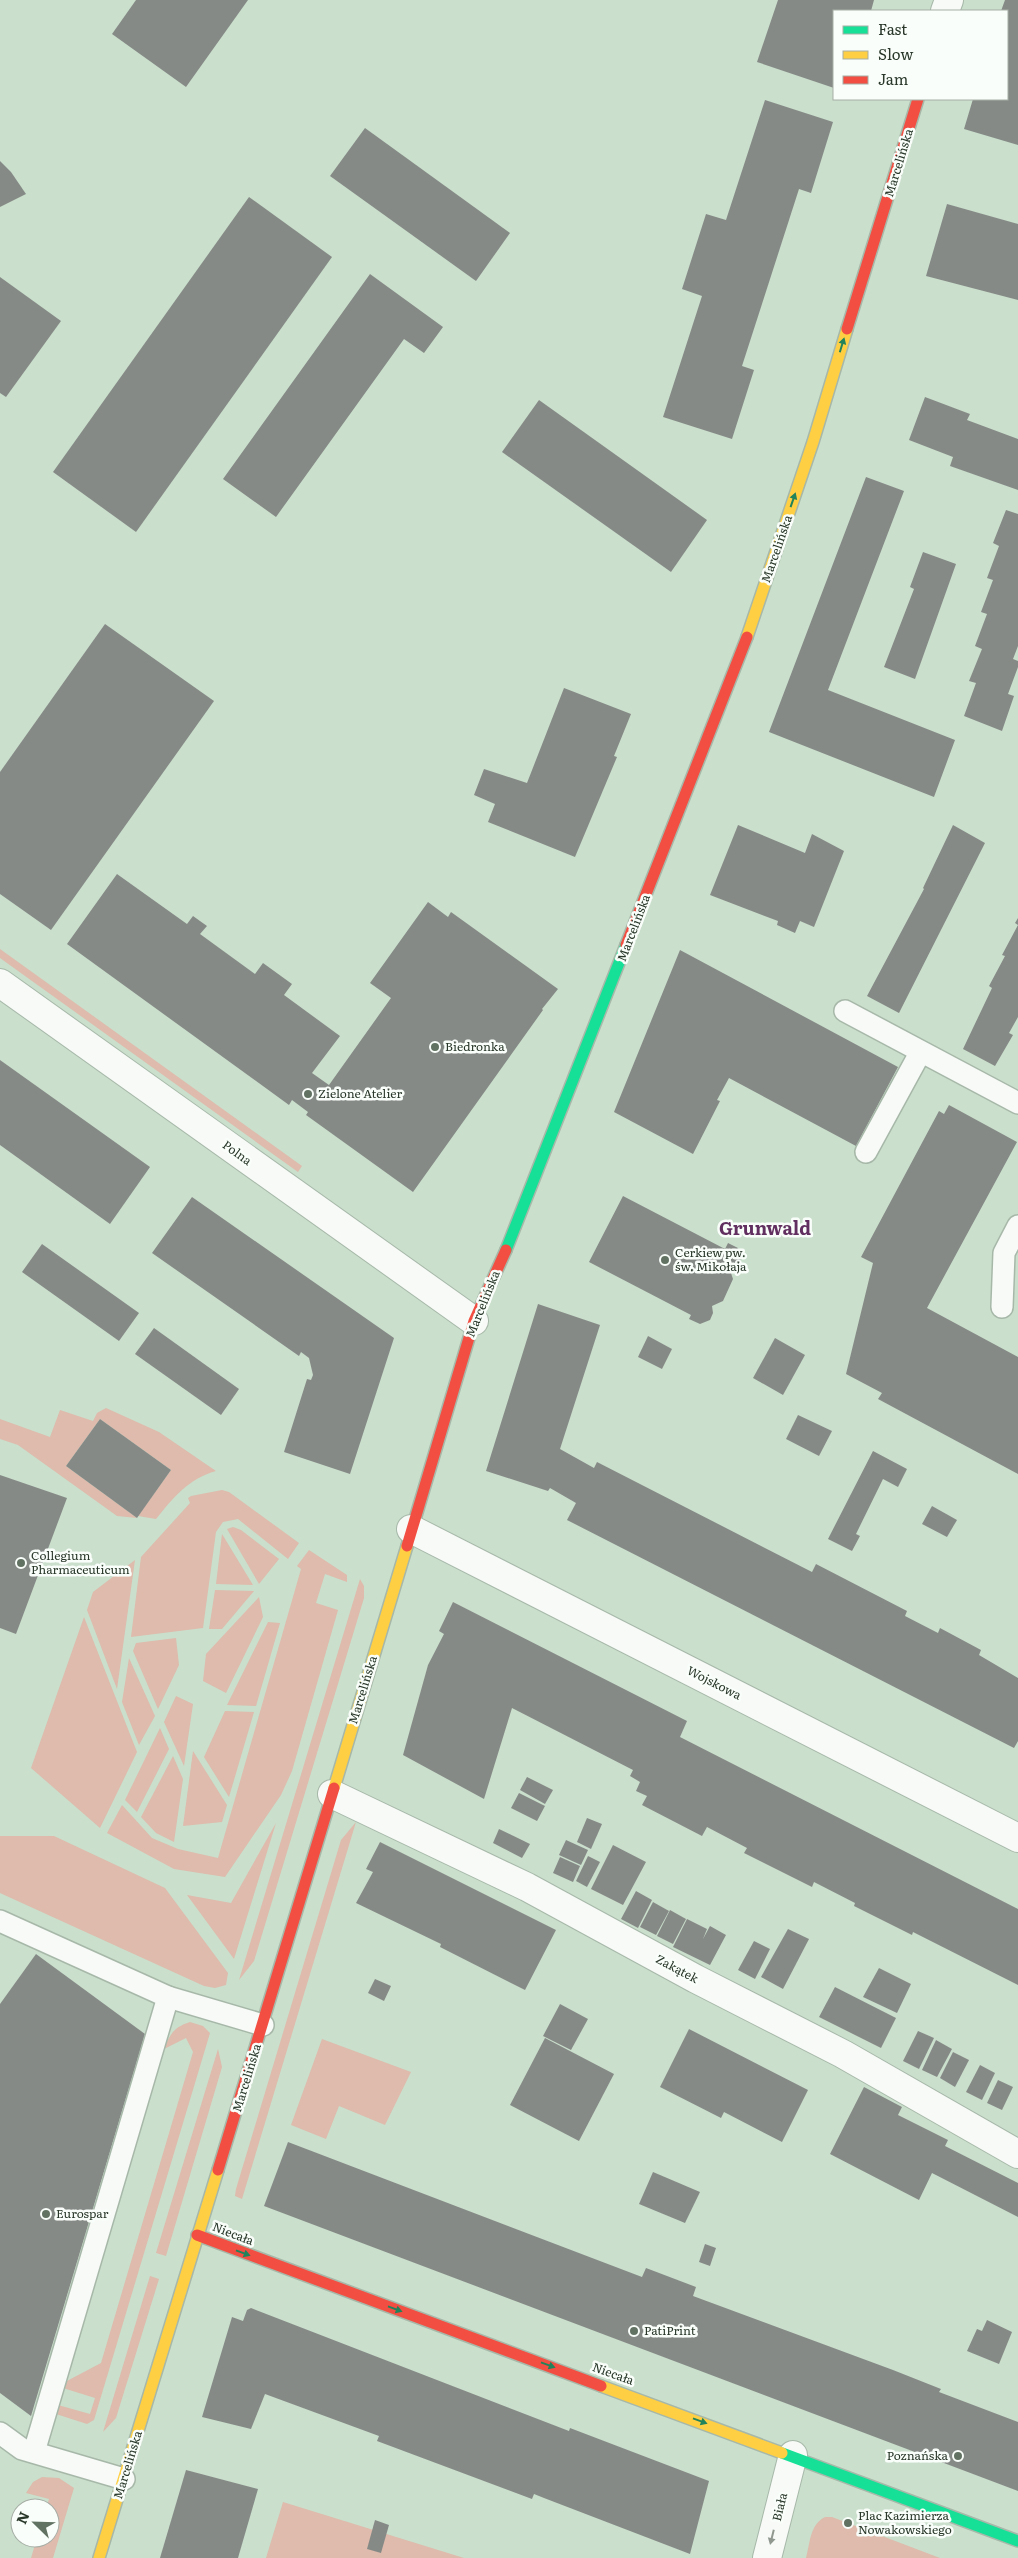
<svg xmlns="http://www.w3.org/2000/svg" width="1018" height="2558" viewBox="0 0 1018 2558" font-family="Literata,serif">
	<rect width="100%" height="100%" fill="#cadfcc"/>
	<g fill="#debbac">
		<path d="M 0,949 L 302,1166 L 298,1172 L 0,958 Z"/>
		<path d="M 106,1408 L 159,1432 L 216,1471 C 188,1479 174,1497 156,1519 L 138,1516 L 171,1470 L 100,1419 L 66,1466 L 137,1518 L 117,1516 L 18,1445 L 0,1439 L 0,1419 L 50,1437 L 60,1410 L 93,1421 L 97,1413 Z"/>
		<path d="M 222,1490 L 229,1492 L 299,1543 L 288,1559 L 238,1519 L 223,1522 L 216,1532 L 203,1628 L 131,1637 L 141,1557 L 190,1503 L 188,1498 L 191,1496 Z"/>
		<path d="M 233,1527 L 241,1530 L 279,1559 L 259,1584 L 227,1529 Z"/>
		<path d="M 222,1534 L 253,1585 L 216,1584 Z"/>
		<path d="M 309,1550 L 347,1575 L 347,1582 L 325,1574 L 316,1603 L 338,1610 L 292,1771 L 281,1795 L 225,1877 L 174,1869 L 107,1833 L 122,1805 L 152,1838 L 178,1849 L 218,1858 L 301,1569 L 297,1566 Z"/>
		<path d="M 135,1560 L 117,1689 L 87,1610 L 93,1592 Z"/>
		<path d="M 360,1579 L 364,1586 L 364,1598 L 254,1961 L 239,1980 Z"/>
		<path d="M 215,1590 L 254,1591 L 222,1629 L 209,1629 Z"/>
		<path d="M 259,1597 L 263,1617 L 226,1693 L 203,1681 L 206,1654 Z"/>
		<path d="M 84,1617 L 137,1752 L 100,1828 L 31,1768 Z"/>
		<path d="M 268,1622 L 280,1623 L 256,1706 L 227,1705 Z"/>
		<path d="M 176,1638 L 179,1665 L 158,1709 L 133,1651 L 136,1643 Z"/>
		<path d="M 129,1658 L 155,1716 L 139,1745 L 122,1702 Z"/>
		<path d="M 176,1696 L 193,1704 L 184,1766 L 164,1722 Z"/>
		<path d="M 225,1711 L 254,1712 L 229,1797 L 204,1757 Z"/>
		<path d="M 160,1728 L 169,1749 L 137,1812 L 125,1800 Z"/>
		<path d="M 193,1751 L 227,1805 L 222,1822 L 183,1826 Z"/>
		<path d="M 173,1756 L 183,1779 L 174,1842 L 156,1833 L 141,1817 Z"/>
		<path d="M 356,1822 L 242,2199 L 235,2196 L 236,2189 L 341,1840 Z"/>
		<path d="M 276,1823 L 234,1959 L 187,1895 L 231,1903 Z"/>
		<path d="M 0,1836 L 54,1836 L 165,1888 L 228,1973 L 226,1985 L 215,1988 L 204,1986 L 0,1893 Z"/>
		<path d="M 190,2022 L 203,2026 L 210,2033 L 94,2420 L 87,2424 L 56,2414 L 58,2405 L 90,2414 L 95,2398 L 63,2388 L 65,2382 L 101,2363 L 193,2052 L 186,2038 L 164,2049 C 170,2034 174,2027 190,2022 Z"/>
		<path d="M 322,2039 L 411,2072 L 385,2125 L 339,2106 L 326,2139 L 291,2125 Z"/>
		<path d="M 218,2049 L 222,2067 L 166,2256 L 156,2253 Z"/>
		<path d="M 150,2276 L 159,2279 L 116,2418 L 103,2432 Z"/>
		<path d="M 42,2477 L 59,2478 L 74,2488 L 53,2558 L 31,2558 L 37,2538 L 50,2538 L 50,2508 L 46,2508 L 49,2499 L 26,2493 L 33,2482 Z"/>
		<path d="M 283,2502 L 464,2558 L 266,2558 Z"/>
		<path d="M 825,2517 L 832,2517 L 940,2558 L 806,2558 C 810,2543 810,2524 825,2517 Z"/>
	</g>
	<g fill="#868a87">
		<path d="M 136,0 L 248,0 L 186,87 L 112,34 Z"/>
		<path d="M 778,0 L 874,0 L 871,11 L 834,11 L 834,88 L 757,62 Z"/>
		<path d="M 1005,0 L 1018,0 L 1018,145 L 964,129 L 973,99 L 1007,99 L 1007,11 L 1001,11 Z"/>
		<path d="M 765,100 L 833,122 L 811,193 L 799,189 L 742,366 L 754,370 L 732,439 L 663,417 L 702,296 L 682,289 L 706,214 L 726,220 Z"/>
		<path d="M 365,128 L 510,233 L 476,281 L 330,176 Z"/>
		<path d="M 0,161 L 11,172 L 26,194 L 0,207 Z"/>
		<path d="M 249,197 L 332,257 L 136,532 L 53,472 Z"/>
		<path d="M 947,204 L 1018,224 L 1018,300 L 926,276 Z"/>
		<path d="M 370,274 L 443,327 L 424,353 L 404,339 L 276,517 L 223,479 Z"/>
		<path d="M 0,277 L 61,321 L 6,397 L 0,393 Z"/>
		<path d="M 925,397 L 970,414 L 967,420 L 1018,439 L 1018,490 L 950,466 L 953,457 L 909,440 Z"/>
		<path d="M 539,400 L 707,520 L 671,572 L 502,452 Z"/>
		<path d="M 866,477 L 904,491 L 828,690 L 955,740 L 934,797 L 769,732 Z"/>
		<path d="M 1006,510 L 1018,514 L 1018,646 L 1013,659 L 1018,661 L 1018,667 L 1008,694 L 1014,696 L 1002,731 L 964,716 L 976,683 L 969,681 L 982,649 L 975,646 L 987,614 L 981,612 L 993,580 L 987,578 L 999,546 L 993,543 Z"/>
		<path d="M 923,552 L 956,564 L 915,679 L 884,667 L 914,589 L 910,587 Z"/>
		<path d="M 105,624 L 214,701 L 51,930 L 0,894 L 0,772 Z"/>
		<path d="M 564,688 L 631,714 L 614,756 L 617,757 L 575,857 L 488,822 L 495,804 L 474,795 L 484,769 L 527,783 Z"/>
		<path d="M 738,825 L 805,853 L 812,834 L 844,851 L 814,927 L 800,921 L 795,933 L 777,925 L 778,921 L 710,895 Z"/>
		<path d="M 953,825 L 985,843 L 899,1013 L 867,996 L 924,889 L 923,888 Z"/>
		<path d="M 117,874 L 187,924 L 193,916 L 207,926 L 200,934 L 255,974 L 263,963 L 292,984 L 284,995 L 340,1036 L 312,1073 L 329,1085 L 391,998 L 370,983 L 428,902 L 448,917 L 451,912 L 558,989 L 542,1009 L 543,1010 L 413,1192 L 306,1115 L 308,1112 L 292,1100 L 289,1105 L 67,944 Z"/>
		<path d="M 1018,918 L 1018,1017 L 1009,1033 L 1013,1035 L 995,1066 L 963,1049 L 992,988 L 989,986 L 1005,956 L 1002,955 L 1018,925 L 1015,923 Z"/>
		<path d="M 680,950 L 898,1067 L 856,1146 L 729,1078 L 717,1100 L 720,1101 L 693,1154 L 614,1112 Z"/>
		<path d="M 0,1060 L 150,1167 L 110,1224 L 0,1145 Z"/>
		<path d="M 949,1105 L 1017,1142 L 927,1308 L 1018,1357 L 1018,1474 L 878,1399 L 882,1393 L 846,1374 L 873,1263 L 861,1257 L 939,1111 L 944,1114 Z"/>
		<path d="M 623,1196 L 725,1249 L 728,1243 L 738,1248 L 741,1258 L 738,1267 L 730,1270 L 733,1279 L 723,1301 L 712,1306 L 713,1313 L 710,1320 L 700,1324 L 689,1319 L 691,1315 L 589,1262 Z"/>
		<path d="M 192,1197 L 394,1338 L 350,1474 L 284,1452 L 307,1379 L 311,1380 L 313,1375 L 309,1358 L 301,1352 L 299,1356 L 152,1253 Z"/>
		<path d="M 42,1244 L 139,1313 L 119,1341 L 22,1272 Z"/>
		<path d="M 538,1304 L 600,1325 L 560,1449 L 594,1468 L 597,1462 L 812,1572 L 816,1564 L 907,1611 L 905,1616 L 938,1633 L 940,1628 L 981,1650 L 979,1655 L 1018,1678 L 1018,1741 L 1014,1748 L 567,1520 L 576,1503 L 550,1488 L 548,1491 L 486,1471 Z"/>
		<path d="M 154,1328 L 239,1389 L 221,1415 L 135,1354 Z"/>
		<path d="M 648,1336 L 672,1349 L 662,1369 L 638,1357 Z"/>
		<path d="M 775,1338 L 805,1355 L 783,1395 L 753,1378 Z"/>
		<path d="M 798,1415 L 832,1431 L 819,1456 L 786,1439 Z"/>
		<path d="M 100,1419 L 171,1470 L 137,1518 L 66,1466 Z"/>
		<path d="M 873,1451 L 907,1469 L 898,1487 L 883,1479 L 856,1534 L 860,1536 L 852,1551 L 828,1539 Z"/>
		<path d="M 0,1475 L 67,1498 L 16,1634 L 0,1628 Z"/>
		<path d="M 932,1506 L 957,1520 L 947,1537 L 922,1524 Z"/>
		<path d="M 453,1602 L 687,1721 L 680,1737 L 1018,1909 L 1018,1985 L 913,1932 L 912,1935 L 854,1906 L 855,1903 L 814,1882 L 812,1887 L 744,1853 L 747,1848 L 707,1827 L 702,1836 L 642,1805 L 647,1796 L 636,1791 L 640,1782 L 630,1776 L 633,1770 L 512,1708 L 484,1799 L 403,1755 L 428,1665 L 444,1634 L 439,1631 Z"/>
		<path d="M 527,1777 L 553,1790 L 545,1804 L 520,1790 Z"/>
		<path d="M 519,1793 L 545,1806 L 537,1821 L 511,1808 Z"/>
		<path d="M 587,1818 L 602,1824 L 591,1849 L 577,1842 Z"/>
		<path d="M 499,1829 L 530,1844 L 522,1858 L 493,1843 Z"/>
		<path d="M 566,1840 L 588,1850 L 581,1865 L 559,1855 Z"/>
		<path d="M 380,1842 L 556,1930 L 525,1990 L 440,1947 L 441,1944 L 356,1903 L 373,1872 L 366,1869 Z"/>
		<path d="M 613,1845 L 646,1862 L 623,1905 L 591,1889 Z"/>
		<path d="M 588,1856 L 600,1862 L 587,1887 L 576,1881 Z"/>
		<path d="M 560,1857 L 580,1866 L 573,1882 L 553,1873 Z"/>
		<path d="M 636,1891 L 652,1900 L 638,1928 L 621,1919 Z"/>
		<path d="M 653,1902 L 669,1911 L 656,1935 L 640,1927 Z"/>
		<path d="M 670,1910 L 686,1919 L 673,1944 L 657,1936 Z"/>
		<path d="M 687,1919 L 707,1929 L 703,1939 L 710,1926 L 726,1935 L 710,1965 L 673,1947 Z"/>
		<path d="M 788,1929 L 809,1939 L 783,1989 L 761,1977 Z"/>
		<path d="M 754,1941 L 770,1949 L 755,1979 L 738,1970 Z"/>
		<path d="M 36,1954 L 145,2034 L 31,2416 L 0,2393 L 0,2004 Z"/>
		<path d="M 879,1968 L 911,1984 L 897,2013 L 863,1997 Z"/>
		<path d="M 375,1979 L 391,1986 L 384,2001 L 368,1993 Z"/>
		<path d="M 835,1987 L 896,2018 L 881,2048 L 819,2017 Z"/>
		<path d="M 560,2004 L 588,2019 L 571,2050 L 543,2036 Z"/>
		<path d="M 689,2029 L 808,2090 L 782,2142 L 724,2112 L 721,2118 L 660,2087 Z"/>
		<path d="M 918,2031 L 934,2038 L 919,2069 L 903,2061 Z"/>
		<path d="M 545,2038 L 614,2074 L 579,2141 L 510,2105 Z"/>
		<path d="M 936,2040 L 952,2049 L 937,2077 L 922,2070 Z"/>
		<path d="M 953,2052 L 969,2060 L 955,2087 L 940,2078 Z"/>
		<path d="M 980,2065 L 995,2073 L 982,2100 L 966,2092 Z"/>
		<path d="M 998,2080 L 1013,2087 L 1002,2110 L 987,2103 Z"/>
		<path d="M 864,2087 L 902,2107 L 898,2115 L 948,2140 L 945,2146 L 1018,2183 L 1018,2217 L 932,2173 L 919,2200 L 830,2154 Z"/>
		<path d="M 288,2142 L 642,2277 L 646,2268 L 696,2287 L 693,2296 L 893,2370 L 941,2389 L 939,2392 L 1018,2422 L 1018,2491 L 264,2206 Z"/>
		<path d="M 653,2172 L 700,2192 L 685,2223 L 639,2204 Z"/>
		<path d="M 705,2244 L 716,2248 L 710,2266 L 699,2262 Z"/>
		<path d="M 251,2308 L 569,2431 L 570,2428 L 709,2481 L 690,2554 L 544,2498 L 534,2494 L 532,2499 L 377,2441 L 379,2436 L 265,2394 L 251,2429 L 202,2417 L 232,2317 L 243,2321 L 247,2310 Z"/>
		<path d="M 987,2320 L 1012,2332 L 999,2364 L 967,2351 L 977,2329 L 982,2331 Z"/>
		<path d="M 186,2470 L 258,2489 L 238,2558 L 160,2558 Z"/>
		<path d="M 375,2520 L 389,2525 L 381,2553 L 367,2549 Z"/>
	</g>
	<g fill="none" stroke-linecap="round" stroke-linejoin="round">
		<defs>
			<g id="lane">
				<path d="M 845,1011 L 1018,1103"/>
				<path d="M 866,1152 L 920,1053"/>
				<path d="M 1002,1307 L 1004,1253 L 1018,1226"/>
				<path d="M 0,1921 L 168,1997"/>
				<path d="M 0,2433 L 22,2449 L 124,2479"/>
				<path d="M 34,2452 L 168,1997 L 263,2025"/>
			</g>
			<g id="street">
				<path d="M 945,11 L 949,0"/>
				<path d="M 0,983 L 474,1321"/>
				<path d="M 411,1529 L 1018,1838"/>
				<path d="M 332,1794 L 527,1887 L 696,1979 L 843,2054 L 1018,2154"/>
				<path d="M 767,2558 L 793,2455"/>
			</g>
			<g id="fast">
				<path d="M 506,1250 L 626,945"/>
				<path d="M 782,2453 L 1018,2541"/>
			</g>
			<g id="slow">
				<path d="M 747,637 L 813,442 L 847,329"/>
				<path d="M 334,1788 L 407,1546"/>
				<path d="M 601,2386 L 782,2453"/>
				<path d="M 99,2558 L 218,2170"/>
			</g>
			<g id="jam">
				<path d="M 847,329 L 918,99"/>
				<path d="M 626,945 L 747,637"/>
				<path d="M 407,1546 L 474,1321 L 506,1250"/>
				<path d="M 218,2170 L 334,1788"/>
				<path d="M 197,2235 L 601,2386"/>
			</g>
		</defs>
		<use href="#lane" stroke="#a7b8a9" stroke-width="24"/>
		<use href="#street" stroke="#a7b8a9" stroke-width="30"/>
		<use href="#fast" stroke="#a7b8a9" stroke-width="14"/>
		<use href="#slow" stroke="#a7b8a9" stroke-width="14"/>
		<use href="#jam" stroke="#a7b8a9" stroke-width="14"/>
		<use href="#lane" stroke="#f7faf7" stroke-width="21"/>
		<use href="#street" stroke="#f7faf7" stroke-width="28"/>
		<use href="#fast" stroke="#16e098" stroke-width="11"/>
		<use href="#slow" stroke="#ffcf43" stroke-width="11"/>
		<use href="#jam" stroke="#f24e42" stroke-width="11"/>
	</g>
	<defs><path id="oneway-solid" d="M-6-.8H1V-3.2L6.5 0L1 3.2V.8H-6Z" transform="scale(1.25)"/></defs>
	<g fill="#20835b">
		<use href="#oneway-solid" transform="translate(842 345) rotate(-73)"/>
		<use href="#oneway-solid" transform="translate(793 500) rotate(-71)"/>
		<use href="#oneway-solid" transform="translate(243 2253) rotate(20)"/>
		<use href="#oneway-solid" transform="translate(395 2309) rotate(20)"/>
		<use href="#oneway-solid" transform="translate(548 2365) rotate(20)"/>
		<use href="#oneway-solid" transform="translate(700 2421) rotate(20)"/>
	</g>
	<use fill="#909890" href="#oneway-solid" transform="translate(772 2537) rotate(104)"/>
	<g fill="#617262" stroke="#fafefa" stroke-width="2">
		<circle cx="435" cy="1047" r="5"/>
		<circle cx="308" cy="1094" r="5"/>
		<circle cx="665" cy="1260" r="5"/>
		<circle cx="21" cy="1563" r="5"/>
		<circle cx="46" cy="2214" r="5"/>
		<circle cx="634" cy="2331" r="5"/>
		<circle cx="958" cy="2456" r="5"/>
		<circle cx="848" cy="2523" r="5"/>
	</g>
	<g text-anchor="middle" stroke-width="5" stroke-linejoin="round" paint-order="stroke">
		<g font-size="12" fill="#283729" stroke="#fafefa">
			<text transform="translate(899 163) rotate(-73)" y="4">Marcelińska</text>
			<text transform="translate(777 549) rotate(-71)" y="4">Marcelińska</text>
			<text transform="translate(634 928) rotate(-69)" y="4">Marcelińska</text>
			<text transform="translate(237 1153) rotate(36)" y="4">Polna</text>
			<text transform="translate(483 1304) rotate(-68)" y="4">Marcelińska</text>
			<text transform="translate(714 1683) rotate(27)" y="4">Wojskowa</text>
			<text transform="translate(363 1690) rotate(-73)" y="4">Marcelińska</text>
			<text transform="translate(677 1969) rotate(28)" y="4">Zakątek</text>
			<text transform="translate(247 2078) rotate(-73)" y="4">Marcelińska</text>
			<text transform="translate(233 2234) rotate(21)" y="4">Niecała</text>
			<text transform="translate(613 2374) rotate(20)" y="4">Niecała</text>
			<text transform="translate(128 2465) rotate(-73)" y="4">Marcelińska</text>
			<text transform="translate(780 2507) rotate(-76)" y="4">Biała</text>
		</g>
		<g font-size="12" fill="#283729" stroke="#fafefa" text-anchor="start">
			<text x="445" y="1051">Biedronka</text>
			<text x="318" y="1098">Zielone Atelier</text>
			<text x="675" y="1257">Cerkiew pw.<tspan x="675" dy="14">św. Mikołaja</tspan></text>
			<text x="31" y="1560">Collegium<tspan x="31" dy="14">Pharmaceuticum</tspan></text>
			<text x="56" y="2218">Eurospar</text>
			<text x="644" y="2335">PatiPrint</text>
			<text x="948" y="2460" text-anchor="end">Poznańska</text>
			<text x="858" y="2520">Plac Kazimierza<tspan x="858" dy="14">Nowakowskiego</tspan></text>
		</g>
		<g font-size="18" font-weight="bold" fill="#612f60" stroke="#fafefa">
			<text x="765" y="1235">Grunwald</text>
		</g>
	</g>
	<rect x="833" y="10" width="175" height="90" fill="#fafefa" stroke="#a6aea6"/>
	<rect x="843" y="26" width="25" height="8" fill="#16e098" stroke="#a6aea6"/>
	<text x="878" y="35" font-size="15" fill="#283729">Fast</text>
	<rect x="843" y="51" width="25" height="8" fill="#ffcf43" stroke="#a6aea6"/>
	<text x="878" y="60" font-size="15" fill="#283729">Slow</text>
	<rect x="843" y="76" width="25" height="8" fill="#f24e42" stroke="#a6aea6"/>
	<text x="878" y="85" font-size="15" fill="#283729">Jam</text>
	<g transform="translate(35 2523) rotate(293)"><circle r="24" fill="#fafefa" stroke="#a6aea6"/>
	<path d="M0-4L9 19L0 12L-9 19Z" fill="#617262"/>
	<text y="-8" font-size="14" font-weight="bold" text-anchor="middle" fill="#283729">N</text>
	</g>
</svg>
